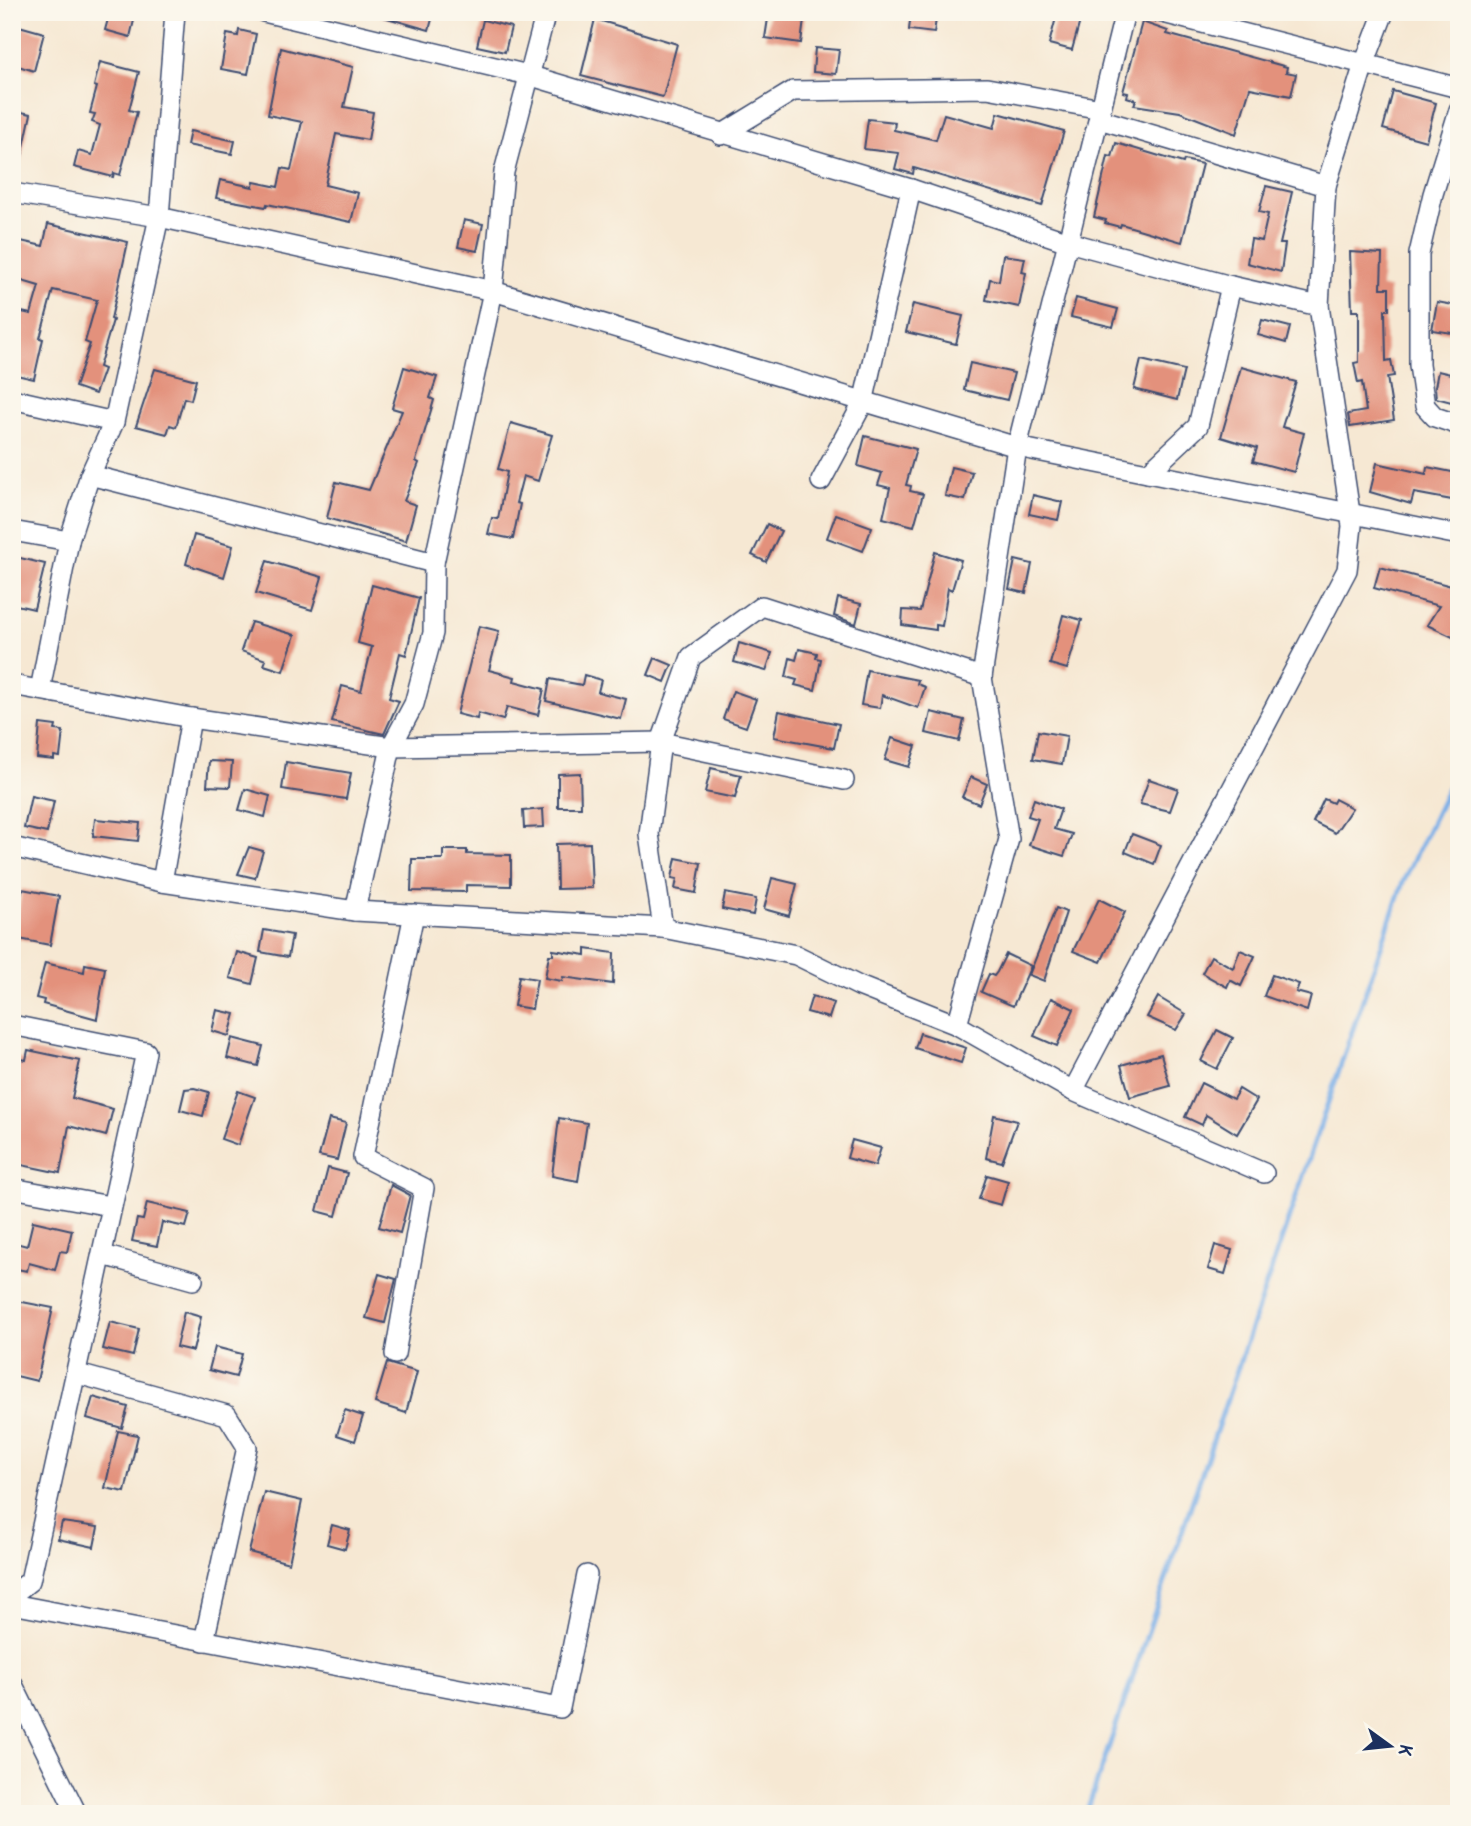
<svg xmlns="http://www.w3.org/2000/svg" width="1471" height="1826" viewBox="0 0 1471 1826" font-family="'Patrick Hand',sans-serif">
	<rect width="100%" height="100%" fill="#fbf7ec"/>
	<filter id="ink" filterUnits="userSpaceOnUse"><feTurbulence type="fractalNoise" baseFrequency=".0143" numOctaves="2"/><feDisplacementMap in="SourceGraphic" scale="14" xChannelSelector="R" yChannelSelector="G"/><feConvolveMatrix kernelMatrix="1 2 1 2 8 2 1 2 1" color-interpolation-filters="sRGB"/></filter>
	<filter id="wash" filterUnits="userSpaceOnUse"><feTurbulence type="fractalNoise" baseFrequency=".00686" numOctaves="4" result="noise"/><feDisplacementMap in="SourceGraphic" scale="28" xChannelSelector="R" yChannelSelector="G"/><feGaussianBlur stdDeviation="1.57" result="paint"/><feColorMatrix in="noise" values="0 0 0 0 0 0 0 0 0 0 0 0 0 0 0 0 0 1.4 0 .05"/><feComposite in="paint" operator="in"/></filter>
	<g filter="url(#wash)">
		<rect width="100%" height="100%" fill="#f6e8d3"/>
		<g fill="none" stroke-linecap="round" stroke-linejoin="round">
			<path stroke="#79aee7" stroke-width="5" d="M 1086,1814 L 1403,882 L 1448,788 L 1459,773"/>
		</g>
		<g id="blocks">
			<g fill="#e3917b">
				<path d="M 110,12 L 136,12 L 130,37 L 105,30 Z"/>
				<path d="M 381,12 L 434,12 L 429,30 L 380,16 Z"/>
				<path d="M 769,12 L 805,12 L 801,43 L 765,38 Z"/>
				<path d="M 911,12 L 937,12 L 934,33 L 909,30 Z"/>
				<path d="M 1057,14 L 1080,21 L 1072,50 L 1049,44 Z"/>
				<path d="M 595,19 L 677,44 L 663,97 L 581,76 Z"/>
				<path d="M 483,20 L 511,27 L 505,52 L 477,46 Z"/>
				<path d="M 1142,22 L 1168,31 L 1167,34 L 1287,67 L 1286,72 L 1296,74 L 1291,96 L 1250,88 L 1236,134 L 1180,112 L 1134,105 L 1136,100 L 1127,97 L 1128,93 L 1123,92 Z"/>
				<path d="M 12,24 L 44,33 L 34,71 L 12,64 Z"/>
				<path d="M 239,30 L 256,34 L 248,74 L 221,69 L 227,34 L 238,36 Z"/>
				<path d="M 281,48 L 353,67 L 344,107 L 373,112 L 368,140 L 336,134 L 325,185 L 358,193 L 351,222 L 267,204 L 266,207 L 216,198 L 220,180 L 253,187 L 254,182 L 278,187 L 282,168 L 291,170 L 302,122 L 268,115 Z"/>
				<path d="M 815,48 L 839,50 L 836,74 L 813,72 Z"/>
				<path d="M 100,62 L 139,72 L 129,110 L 137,112 L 120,175 L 114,173 L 113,177 L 74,167 L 78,151 L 92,155 L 100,125 L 92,122 L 95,114 L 90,113 L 97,87 L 94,86 Z"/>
				<path d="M 1393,91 L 1436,103 L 1426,141 L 1383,129 Z"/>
				<path d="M 12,110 L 31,114 L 19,170 L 12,170 Z"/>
				<path d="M 998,113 L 1064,131 L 1042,206 L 914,168 L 913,174 L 895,169 L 899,153 L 864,149 L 868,119 L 895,122 L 894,130 L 936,140 L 944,114 L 994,128 Z"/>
				<path d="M 190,131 L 235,141 L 232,154 L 187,145 Z"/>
				<path d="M 1116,143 L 1183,163 L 1184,160 L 1202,164 L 1182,242 L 1121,224 L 1120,227 L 1105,223 L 1106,220 L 1094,217 L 1108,156 L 1112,157 Z"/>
				<path d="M 1266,186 L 1292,192 L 1280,244 L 1285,244 L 1281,272 L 1247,263 L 1251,239 L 1262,241 L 1268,214 L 1259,212 Z"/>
				<path d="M 464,220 L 483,224 L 477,251 L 458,247 Z"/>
				<path d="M 48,224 L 128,242 L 111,319 L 113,320 L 99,367 L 104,369 L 95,394 L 75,387 L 90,344 L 85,342 L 97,300 L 53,290 L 40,338 L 43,339 L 34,379 L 12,374 L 12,310 L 31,314 L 39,286 L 12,278 L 12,239 L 43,246 Z"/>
				<path d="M 1350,252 L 1382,254 L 1381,288 L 1389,288 L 1389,310 L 1385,310 L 1386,361 L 1391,360 L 1394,376 L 1387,377 L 1394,420 L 1350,427 L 1348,414 L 1366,411 L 1362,382 L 1358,383 L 1354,363 L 1359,362 L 1359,311 L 1352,311 Z"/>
				<path d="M 1003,255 L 1025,258 L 1022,272 L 1026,273 L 1019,307 L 986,300 L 990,279 L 999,281 Z"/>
				<path d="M 1076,298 L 1118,309 L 1113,327 L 1071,317 Z"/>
				<path d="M 1437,302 L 1459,306 L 1459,334 L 1432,330 Z"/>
				<path d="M 913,304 L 963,316 L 956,344 L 906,332 Z"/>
				<path d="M 1262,320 L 1290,327 L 1286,343 L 1258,335 Z"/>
				<path d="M 1141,360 L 1184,370 L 1177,400 L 1134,389 Z"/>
				<path d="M 970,363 L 1014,373 L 1007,400 L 964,390 Z"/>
				<path d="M 404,367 L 437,377 L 430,398 L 434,400 L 416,461 L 419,463 L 404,501 L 416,505 L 406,541 L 327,518 L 336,482 L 369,490 L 402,411 L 392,408 Z"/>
				<path d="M 1241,367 L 1296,382 L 1282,427 L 1304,433 L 1294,472 L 1253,461 L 1257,448 L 1221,437 Z"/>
				<path d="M 155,369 L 196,380 L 191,400 L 184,398 L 176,427 L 170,425 L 167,434 L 136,426 Z"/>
				<path d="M 1438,371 L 1459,376 L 1459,404 L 1436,398 L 1435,387 Z"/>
				<path d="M 511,423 L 552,435 L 538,481 L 523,476 L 516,503 L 520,504 L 513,539 L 488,534 L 492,518 L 498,519 L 507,472 L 498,469 Z"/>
				<path d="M 865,436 L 916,449 L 906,485 L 911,486 L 910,491 L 923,494 L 914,526 L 883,518 L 890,488 L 878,485 L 882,473 L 858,466 Z"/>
				<path d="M 1377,463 L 1426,474 L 1427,467 L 1457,473 L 1452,500 L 1414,493 L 1411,504 L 1370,492 Z"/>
				<path d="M 951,467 L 972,472 L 965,500 L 945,496 Z"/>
				<path d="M 1033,495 L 1062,502 L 1058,520 L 1029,514 Z"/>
				<path d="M 836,514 L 872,527 L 863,551 L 827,538 Z"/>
				<path d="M 767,524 L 781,531 L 766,562 L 752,555 Z"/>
				<path d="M 194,535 L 233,546 L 224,577 L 186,564 Z"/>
				<path d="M 935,552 L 961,560 L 952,590 L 948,588 L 942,626 L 936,625 L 936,630 L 902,625 L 903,610 L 920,611 Z"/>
				<path d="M 12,556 L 45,564 L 34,609 L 12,604 Z"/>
				<path d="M 1015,560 L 1032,564 L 1026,593 L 1009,589 Z"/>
				<path d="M 267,561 L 322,577 L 312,610 L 256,593 Z"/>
				<path d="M 1380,567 L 1459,588 L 1459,640 L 1427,625 L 1439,606 L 1374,588 Z"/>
				<path d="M 372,585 L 419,598 L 406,655 L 400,653 L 389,698 L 399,701 L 384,734 L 332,722 L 342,686 L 361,691 L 372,647 L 358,643 Z"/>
				<path d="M 838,598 L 861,604 L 856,624 L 834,616 Z"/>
				<path d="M 1063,615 L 1082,620 L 1067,669 L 1050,664 Z"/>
				<path d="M 251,622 L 295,635 L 283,671 L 264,665 L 266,660 L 241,651 Z"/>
				<path d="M 479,626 L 499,631 L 489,670 L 515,677 L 514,681 L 544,689 L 538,715 L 507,707 L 503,720 L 478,713 L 477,719 L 457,714 Z"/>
				<path d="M 739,643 L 772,653 L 766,671 L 734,662 Z"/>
				<path d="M 799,649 L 817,653 L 816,658 L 821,659 L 815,690 L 795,685 L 797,680 L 786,677 L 790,658 L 796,660 Z"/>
				<path d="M 655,658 L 672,665 L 665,682 L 648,675 Z"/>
				<path d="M 867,670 L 918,680 L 917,684 L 925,687 L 918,708 L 882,695 L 880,708 L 861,705 Z"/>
				<path d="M 584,675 L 601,680 L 598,692 L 626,699 L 621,719 L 546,701 L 550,679 L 582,685 Z"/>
				<path d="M 733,691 L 756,699 L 746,727 L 723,719 Z"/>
				<path d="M 779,711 L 839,724 L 834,748 L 774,737 Z"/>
				<path d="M 931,712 L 964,720 L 959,741 L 926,733 Z"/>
				<path d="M 40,724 L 56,726 L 55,730 L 63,731 L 60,757 L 54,756 L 54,760 L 37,758 Z"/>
				<path d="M 1038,731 L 1067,736 L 1062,764 L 1033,759 Z"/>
				<path d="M 892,738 L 916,746 L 909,767 L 885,760 Z"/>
				<path d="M 209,761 L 232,762 L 230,787 L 207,786 Z"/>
				<path d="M 286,762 L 351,773 L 346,799 L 282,789 Z"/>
				<path d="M 711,768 L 741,775 L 735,798 L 705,792 Z"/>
				<path d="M 580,773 L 581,807 L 558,807 L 558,774 Z"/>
				<path d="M 971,777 L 987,784 L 979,804 L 962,797 Z"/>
				<path d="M 1149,779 L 1178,789 L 1170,811 L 1140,804 Z"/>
				<path d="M 245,789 L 270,796 L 265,817 L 239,810 Z"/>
				<path d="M 31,796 L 54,801 L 47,833 L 24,828 Z"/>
				<path d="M 1034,799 L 1061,809 L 1054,829 L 1072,834 L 1064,856 L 1029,845 L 1038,819 L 1028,816 Z"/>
				<path d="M 1324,799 L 1333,803 L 1335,799 L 1352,808 L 1335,833 L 1313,822 Z"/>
				<path d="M 543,809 L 544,827 L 524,828 L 523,811 Z"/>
				<path d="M 95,819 L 140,823 L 138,841 L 93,836 Z"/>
				<path d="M 1132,834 L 1161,845 L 1154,864 L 1125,852 Z"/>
				<path d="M 590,843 L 592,888 L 557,889 L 556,844 Z"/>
				<path d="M 249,847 L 263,851 L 255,878 L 238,874 Z"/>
				<path d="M 443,850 L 467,850 L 467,854 L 511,855 L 511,886 L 466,885 L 466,892 L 411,891 L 412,859 L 443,859 Z"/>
				<path d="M 676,858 L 701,863 L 696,893 L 675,889 L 677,879 L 672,878 Z"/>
				<path d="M 772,878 L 797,884 L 789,916 L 764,909 Z"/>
				<path d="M 22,889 L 59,896 L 50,945 L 14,938 Z"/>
				<path d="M 725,893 L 756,899 L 753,915 L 722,909 Z"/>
				<path d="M 1099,899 L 1125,912 L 1101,962 L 1073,951 Z"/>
				<path d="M 1056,908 L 1066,912 L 1044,981 L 1029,975 Z"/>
				<path d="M 264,930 L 292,935 L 288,957 L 260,952 Z"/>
				<path d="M 586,949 L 614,953 L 613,984 L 563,977 L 562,981 L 545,978 L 549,955 L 553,955 L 553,950 L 586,955 Z"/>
				<path d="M 1240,950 L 1255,956 L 1241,986 L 1230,980 L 1227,987 L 1202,973 L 1211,956 L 1233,968 Z"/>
				<path d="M 237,952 L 258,958 L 252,984 L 230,978 Z"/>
				<path d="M 1006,954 L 1031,966 L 1013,1006 L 981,992 L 989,974 L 994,976 L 997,972 Z"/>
				<path d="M 45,963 L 84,972 L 85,964 L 105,968 L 97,1019 L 43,1004 L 44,1000 L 36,998 Z"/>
				<path d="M 1272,975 L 1299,984 L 1296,992 L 1311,996 L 1307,1011 L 1264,996 Z"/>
				<path d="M 519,976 L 537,979 L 532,1009 L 514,1006 Z"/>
				<path d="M 812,996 L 834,1003 L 829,1018 L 807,1012 Z"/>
				<path d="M 1158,997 L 1186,1014 L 1176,1030 L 1147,1017 Z"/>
				<path d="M 1051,998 L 1074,1009 L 1057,1046 L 1034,1036 Z"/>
				<path d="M 217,1010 L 235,1014 L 229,1036 L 212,1031 Z"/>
				<path d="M 1217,1030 L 1233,1038 L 1217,1069 L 1201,1061 Z"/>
				<path d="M 920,1033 L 966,1048 L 961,1063 L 915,1048 Z"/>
				<path d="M 232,1038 L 263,1046 L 258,1066 L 227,1058 Z"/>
				<path d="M 28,1050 L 80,1061 L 72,1098 L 113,1109 L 106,1136 L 69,1126 L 60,1173 L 12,1163 L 12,1057 L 26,1060 Z"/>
				<path d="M 1161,1054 L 1170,1086 L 1130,1097 L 1121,1065 Z"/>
				<path d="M 1201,1083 L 1233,1099 L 1239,1089 L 1257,1100 L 1237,1134 L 1206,1115 L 1202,1125 L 1185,1117 Z"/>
				<path d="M 194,1088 L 209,1092 L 203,1116 L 180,1110 L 185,1089 Z"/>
				<path d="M 238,1091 L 255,1097 L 238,1145 L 221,1139 Z"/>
				<path d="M 994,1115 L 1017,1121 L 1002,1162 L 986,1158 Z"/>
				<path d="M 559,1118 L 587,1123 L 578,1181 L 552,1176 Z"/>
				<path d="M 329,1119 L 346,1123 L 337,1160 L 319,1156 Z"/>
				<path d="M 852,1140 L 881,1148 L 875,1166 L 847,1158 Z"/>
				<path d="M 328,1168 L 347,1173 L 336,1216 L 317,1211 Z"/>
				<path d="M 987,1175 L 1008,1181 L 1001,1205 L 979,1199 Z"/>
				<path d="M 391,1185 L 410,1195 L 400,1233 L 379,1227 Z"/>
				<path d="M 147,1203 L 190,1213 L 186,1227 L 162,1222 L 157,1246 L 132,1241 L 137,1219 L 143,1220 Z"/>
				<path d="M 33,1221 L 72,1230 L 67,1252 L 60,1251 L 55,1270 L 29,1263 L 27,1271 L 12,1268 L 12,1242 L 27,1246 Z"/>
				<path d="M 1215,1245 L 1232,1250 L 1225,1274 L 1208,1269 Z"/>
				<path d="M 379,1274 L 396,1279 L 385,1323 L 366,1318 Z"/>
				<path d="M 12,1300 L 53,1308 L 37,1381 L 12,1375 Z"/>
				<path d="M 184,1312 L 201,1317 L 193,1351 L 176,1347 Z"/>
				<path d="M 110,1322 L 139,1329 L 133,1356 L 103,1349 Z"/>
				<path d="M 215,1347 L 242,1354 L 236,1377 L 209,1370 Z"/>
				<path d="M 387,1363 L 417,1372 L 406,1413 L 375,1403 Z"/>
				<path d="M 93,1397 L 128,1407 L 122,1428 L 87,1418 Z"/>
				<path d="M 345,1410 L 363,1416 L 355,1441 L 337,1435 Z"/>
				<path d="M 118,1431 L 138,1435 L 125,1492 L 105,1488 Z"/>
				<path d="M 264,1492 L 302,1501 L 289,1563 L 249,1552 Z"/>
				<path d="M 62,1522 L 98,1527 L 94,1547 L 58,1539 Z"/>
				<path d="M 332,1525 L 350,1530 L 345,1549 L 327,1544 Z"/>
			</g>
		</g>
	</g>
	<g filter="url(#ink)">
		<use href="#blocks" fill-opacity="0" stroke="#3c4b70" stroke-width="2"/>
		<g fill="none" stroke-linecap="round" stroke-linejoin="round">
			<defs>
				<g id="minor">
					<path d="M 264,12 L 528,75 L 911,189 L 1068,242 L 1231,286 L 1319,306"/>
					<path d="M 1159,12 L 1459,88"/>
					<path d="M 1459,110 L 1433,194 L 1419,254 L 1419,365 L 1425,406 L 1435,417 L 1459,425"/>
					<path d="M 1099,119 L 1326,186"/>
					<path d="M 721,135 L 793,91 L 987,88 L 1101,109"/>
					<path d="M 12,193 L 159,217 L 493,291 L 1017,447 L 1459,535"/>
					<path d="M 12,399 L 114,422"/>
					<path d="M 1148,473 L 1198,426 L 1231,286"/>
					<path d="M 90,475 L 434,563"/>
					<path d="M 821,481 L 863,403 L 911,189"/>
					<path d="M 12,531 L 69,541"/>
					<path d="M 12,685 L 191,718 L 391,747 L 661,742 L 844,780"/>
					<path d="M 40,690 L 69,541 L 90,475 L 114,422 L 159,217 L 175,12"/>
					<path d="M 12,847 L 162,882 L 355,911 L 663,928 L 796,955 L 859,986 L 957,1025 L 1073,1091 L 1264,1173"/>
					<path d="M 162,882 L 191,718"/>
					<path d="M 355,911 L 391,747 L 414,704 L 433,633 L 434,563 L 493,291 L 504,172 L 546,12"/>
					<path d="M 663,928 L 649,834 L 661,742 L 691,657 L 762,606 L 982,677"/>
					<path d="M 12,1025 L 146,1052 L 30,1581 L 12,1595"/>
					<path d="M 957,1025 L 1009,839 L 982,677 L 1017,447 L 1125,12"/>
					<path d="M 1073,1091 L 1347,570 L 1352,526 L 1319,306 L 1326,186 L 1363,67 L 1384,12"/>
					<path d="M 12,1188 L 110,1206"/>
					<path d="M 103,1255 L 193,1280"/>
					<path d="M 395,1354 L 424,1188 L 363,1157 L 414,914"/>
					<path d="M 78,1374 L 227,1415 L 247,1447 L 204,1641"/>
					<path d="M 12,1604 L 560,1708 L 587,1575"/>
					<path d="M 12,1683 L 77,1814"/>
				</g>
			</defs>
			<use href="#minor" stroke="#3c4b70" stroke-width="22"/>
			<use href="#minor" stroke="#fff" stroke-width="19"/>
		</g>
	</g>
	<rect width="1471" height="1826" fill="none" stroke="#fbf7ec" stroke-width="42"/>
	<g transform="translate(1390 1746) rotate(105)" stroke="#fbf7ec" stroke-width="5" paint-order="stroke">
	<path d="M0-5L12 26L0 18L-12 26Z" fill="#1b2f5e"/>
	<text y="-10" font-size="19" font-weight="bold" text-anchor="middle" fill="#1b2f5e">K</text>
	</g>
</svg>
